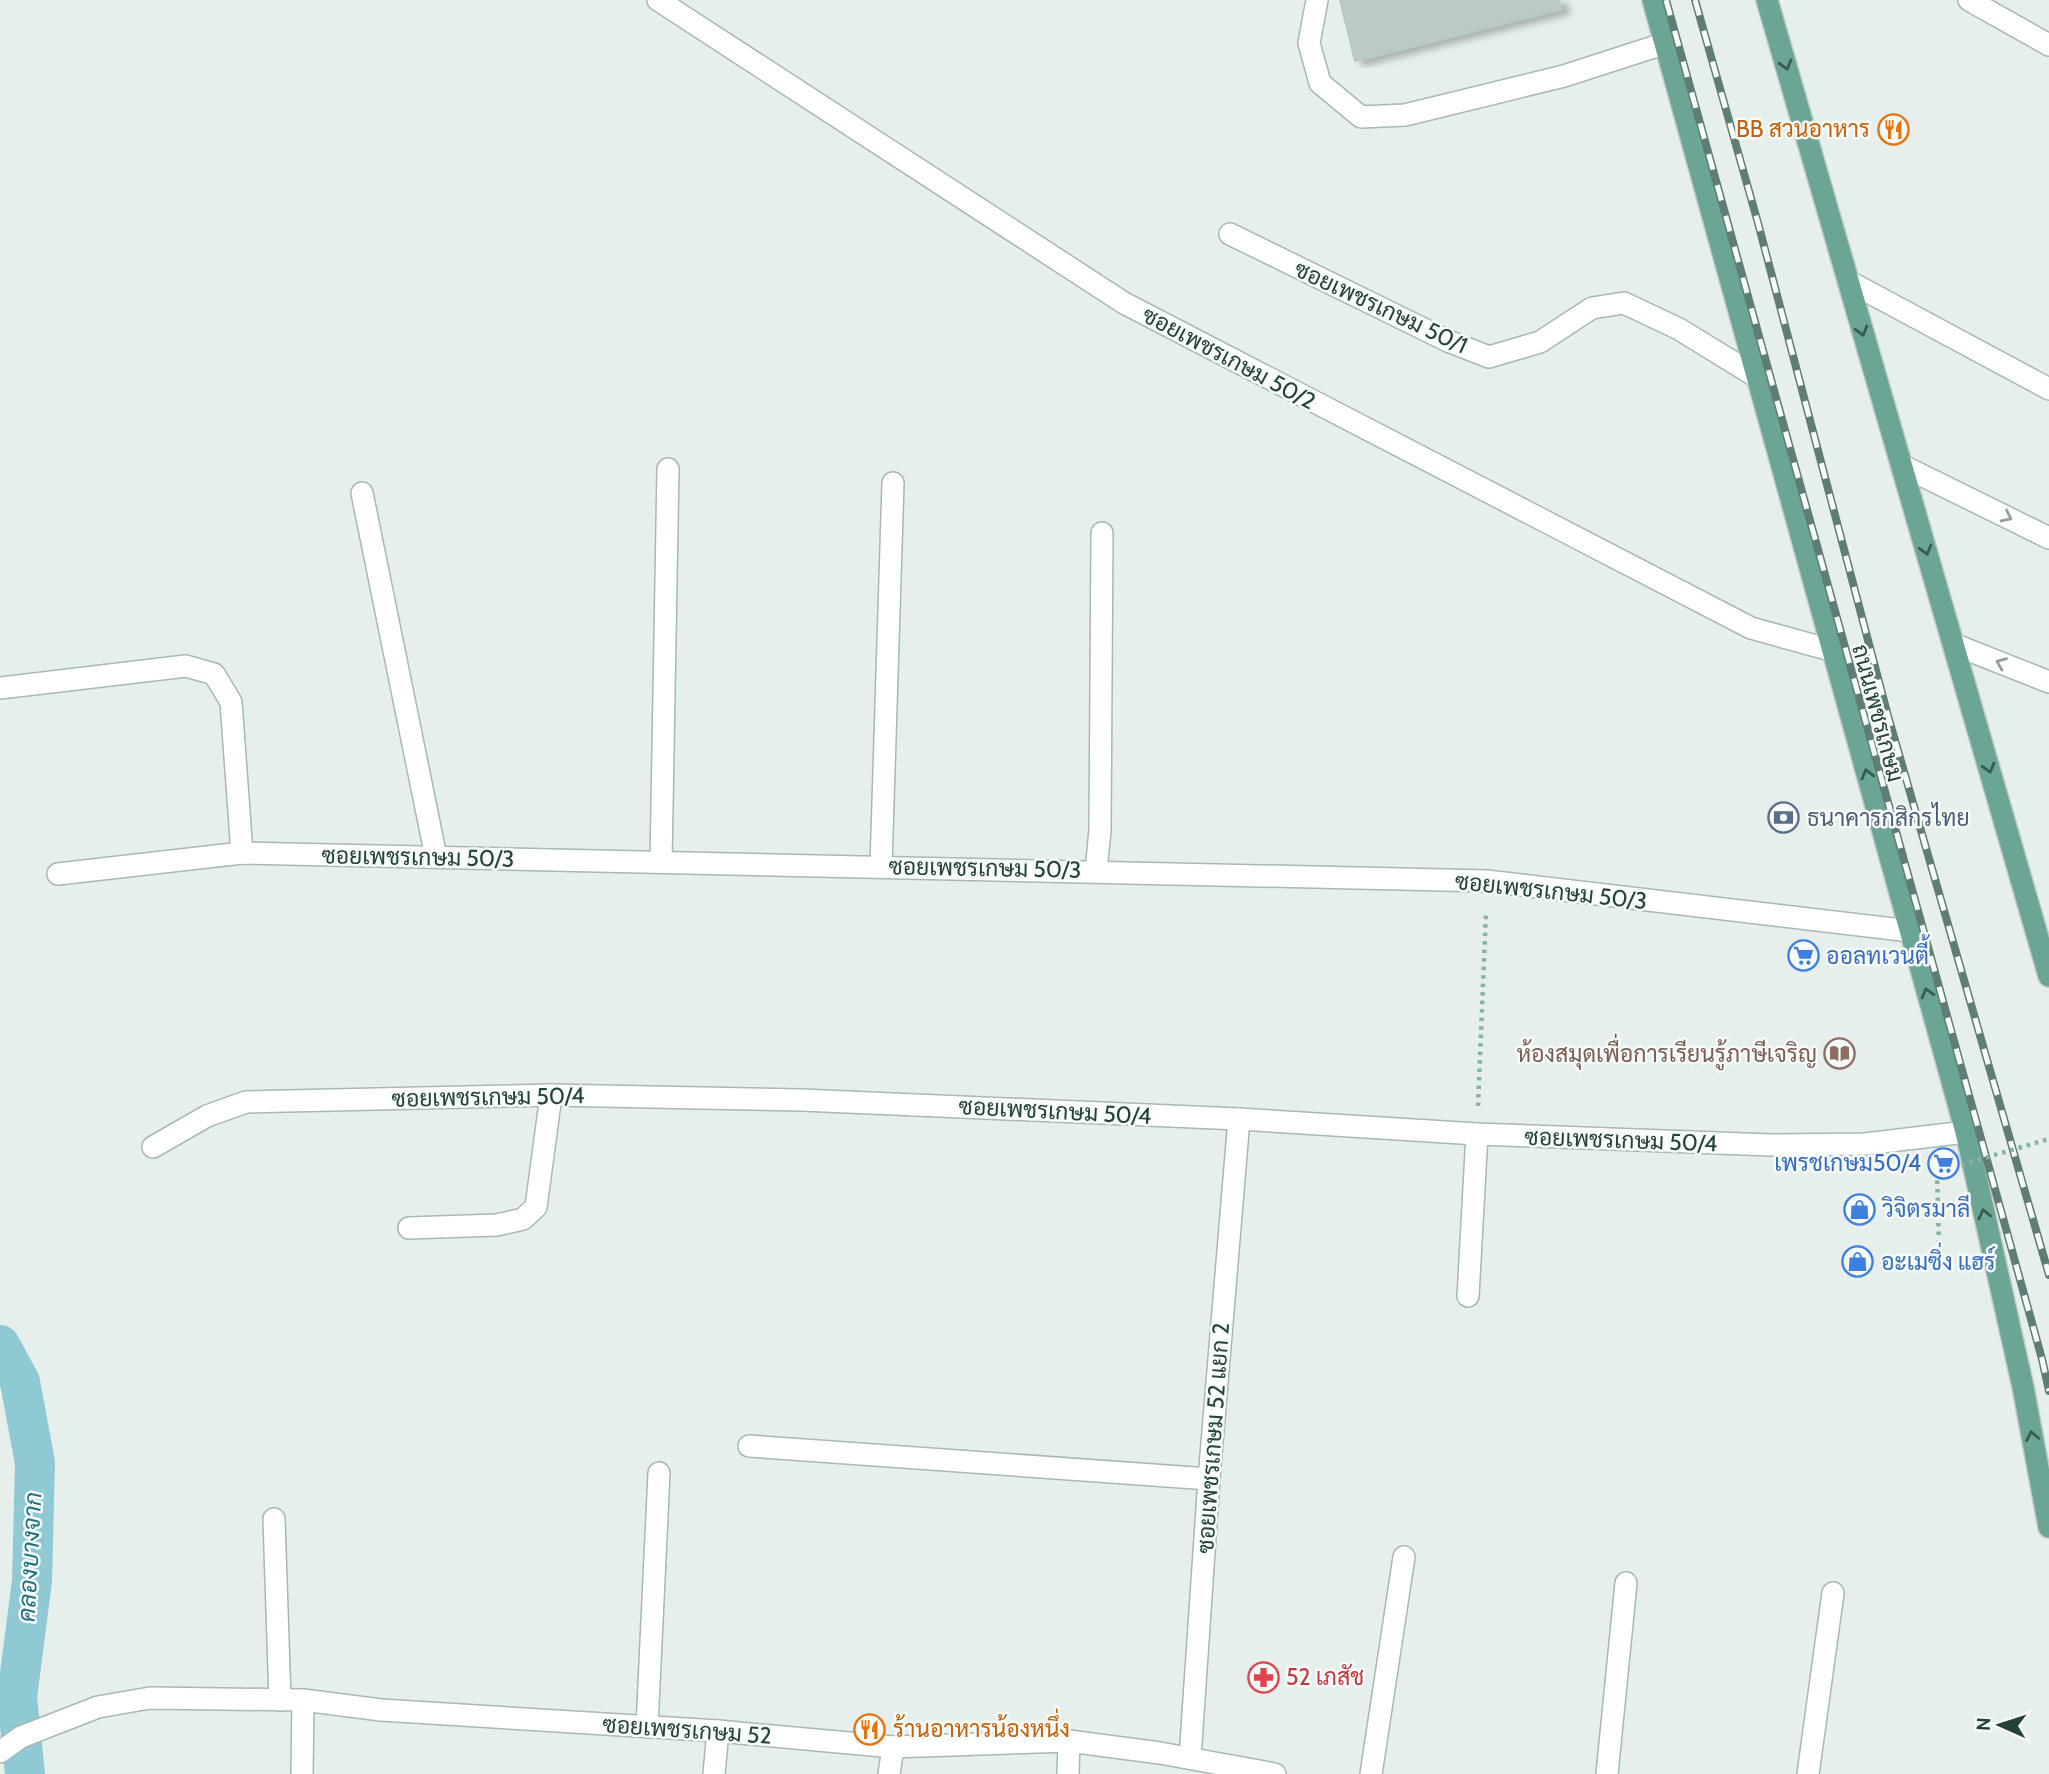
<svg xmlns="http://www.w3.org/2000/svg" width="2049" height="1774" viewBox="0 0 2049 1774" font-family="Cabin,Sarabun,sans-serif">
	<defs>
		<filter id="shadow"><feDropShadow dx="8" dy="4.5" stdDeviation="3.5" flood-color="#0004"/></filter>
	</defs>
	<rect width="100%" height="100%" fill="#e6efeb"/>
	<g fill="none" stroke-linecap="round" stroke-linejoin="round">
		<path stroke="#8ec9d4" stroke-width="40" d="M 0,1345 L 20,1382 L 35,1463 L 32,1581 L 17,1697 L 25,1774"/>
	</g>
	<path fill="#bbcac4" stroke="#b8c9c2" stroke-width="2" filter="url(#shadow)" d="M 1340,0 L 1559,0 L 1561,9 L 1355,61 Z"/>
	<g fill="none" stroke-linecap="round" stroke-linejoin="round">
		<defs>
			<g id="minor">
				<path d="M 658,0 L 1124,303 L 1751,628 L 1834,651"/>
				<path d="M 1317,0 L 1309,43 L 1320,83 L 1361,117 L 1405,115 L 1564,76 L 1666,43"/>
				<path d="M 1969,0 L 2049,45"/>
				<path d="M 1230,234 L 1448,341 L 1489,357 L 1540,342 L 1592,308 L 1624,303 L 1679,329 L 1757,377"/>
				<path d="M 1848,281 L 2049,389"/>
				<path d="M 1901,465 L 2049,538"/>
				<path d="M 362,493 L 436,857"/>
				<path d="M 1953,644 L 2049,682"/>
				<path d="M 0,688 L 186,666 L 214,674 L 231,702 L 242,853"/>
				<path d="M 661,862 L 668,469"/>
				<path d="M 881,866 L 893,483"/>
				<path d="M 1096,871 L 1100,830 L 1102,533"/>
				<path d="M 58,874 L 242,853 L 1487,881 L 1910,931"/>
				<path d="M 153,1147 L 207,1116 L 246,1102 L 551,1095 L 802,1100 L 1239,1119 L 1477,1134 L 1771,1145 L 1865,1144 L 1966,1132"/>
				<path d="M 409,1228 L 497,1225 L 523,1219 L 536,1207 L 551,1095"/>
				<path d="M 1468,1296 L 1477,1134"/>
				<path d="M 749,1446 L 1209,1479"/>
				<path d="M 274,1519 L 280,1700"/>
				<path d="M 647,1727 L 659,1473"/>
				<path d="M 0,1752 L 21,1737 L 98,1707 L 150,1698 L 303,1700 L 381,1710 L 718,1731 L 893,1747 L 1069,1741 L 1160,1753 L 1275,1774"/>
				<path d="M 1190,1758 L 1209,1479 L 1239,1119"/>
				<path d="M 302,1774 L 303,1700"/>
				<path d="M 714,1774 L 718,1731"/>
				<path d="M 889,1774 L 893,1747"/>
				<path d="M 1068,1774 L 1069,1741"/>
				<path d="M 1371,1774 L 1404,1557"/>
				<path d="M 1607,1774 L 1626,1583"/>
				<path d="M 1808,1774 L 1833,1593"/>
			</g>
			<g id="major">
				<path d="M 1653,0 L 1966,1132 L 2023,1387 L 2049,1527"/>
				<path d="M 1767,0 L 2049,976"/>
			</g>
		</defs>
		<use href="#minor" stroke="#a8b8b2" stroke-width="24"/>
		<use href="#major" stroke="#c2cac8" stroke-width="24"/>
		<g stroke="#86b3a5" stroke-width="4.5" stroke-dasharray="3.5 5" stroke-linecap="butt">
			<path d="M 1478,1106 L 1486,912"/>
			<path d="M 1937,1172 L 1939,1247"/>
		</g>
		<use href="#minor" stroke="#fff" stroke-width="21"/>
		<use href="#major" stroke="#6aa596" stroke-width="21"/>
		<defs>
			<g id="rail">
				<path d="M 1666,0 L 2042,1359 L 2049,1391"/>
				<path d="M 1695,0 L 1758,223 L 1888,716 L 2049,1275"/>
			</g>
		</defs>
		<use href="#rail" stroke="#5f7d75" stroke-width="8"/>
		<use href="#rail" stroke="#f7fbf9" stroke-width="5" stroke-dasharray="16" stroke-linecap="butt"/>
		<path stroke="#86b3a5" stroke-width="4.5" stroke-dasharray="3.5 5" stroke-linecap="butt" d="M 1937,1172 L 2049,1139"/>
	</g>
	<defs><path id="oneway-chevron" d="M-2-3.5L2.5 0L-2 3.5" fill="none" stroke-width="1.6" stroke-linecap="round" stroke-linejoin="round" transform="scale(1.75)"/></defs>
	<g stroke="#365b51">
		<use href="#oneway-chevron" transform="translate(1786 65) rotate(74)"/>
		<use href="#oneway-chevron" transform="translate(1862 331) rotate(74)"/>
		<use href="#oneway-chevron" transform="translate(1926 550) rotate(74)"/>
		<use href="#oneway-chevron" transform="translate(1989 768) rotate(74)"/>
		<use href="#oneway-chevron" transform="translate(1867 774) rotate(-105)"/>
		<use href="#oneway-chevron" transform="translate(1927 993) rotate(-106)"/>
		<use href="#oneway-chevron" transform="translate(1984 1214) rotate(-103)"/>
		<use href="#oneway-chevron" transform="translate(2032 1436) rotate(-101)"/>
	</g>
	<g stroke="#92a09c">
		<use href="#oneway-chevron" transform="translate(2007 517) rotate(26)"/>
		<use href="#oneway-chevron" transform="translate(2001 663) rotate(-158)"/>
	</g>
	<defs>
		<symbol id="restaurant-ring" viewBox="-11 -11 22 22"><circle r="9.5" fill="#f7fbf9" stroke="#e8710a" stroke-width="1.5"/><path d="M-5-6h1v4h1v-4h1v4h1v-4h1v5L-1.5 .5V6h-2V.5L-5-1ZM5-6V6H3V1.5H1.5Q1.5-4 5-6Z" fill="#e8710a"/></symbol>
		<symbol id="bank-ring" viewBox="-11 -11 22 22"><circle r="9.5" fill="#f7fbf9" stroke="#5c6f8a" stroke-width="1.5"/><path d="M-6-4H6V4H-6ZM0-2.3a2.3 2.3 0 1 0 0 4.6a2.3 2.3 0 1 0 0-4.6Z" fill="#5c6f8a"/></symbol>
		<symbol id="supermarket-ring" viewBox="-11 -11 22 22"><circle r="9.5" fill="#f7fbf9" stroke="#3f7fe0" stroke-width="1.5"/><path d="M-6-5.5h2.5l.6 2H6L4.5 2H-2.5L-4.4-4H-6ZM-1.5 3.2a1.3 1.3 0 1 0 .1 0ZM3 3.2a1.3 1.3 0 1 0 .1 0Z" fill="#3f7fe0"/></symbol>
		<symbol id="library-ring" viewBox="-11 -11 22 22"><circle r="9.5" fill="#f7fbf9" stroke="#8d6e63" stroke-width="1.5"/><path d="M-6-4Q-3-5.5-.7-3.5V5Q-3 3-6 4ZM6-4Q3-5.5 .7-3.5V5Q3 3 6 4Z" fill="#8d6e63"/></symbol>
		<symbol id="shop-ring" viewBox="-11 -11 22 22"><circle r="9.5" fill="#f7fbf9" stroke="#3f7fe0" stroke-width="1.5"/><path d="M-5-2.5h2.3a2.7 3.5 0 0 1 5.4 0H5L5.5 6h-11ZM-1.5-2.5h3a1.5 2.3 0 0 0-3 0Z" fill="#3f7fe0"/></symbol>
		<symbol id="pharmacy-ring" viewBox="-11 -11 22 22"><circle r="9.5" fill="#f7fbf9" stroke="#e0444e" stroke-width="1.5"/><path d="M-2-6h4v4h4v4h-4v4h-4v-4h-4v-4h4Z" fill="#e0444e"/></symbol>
	</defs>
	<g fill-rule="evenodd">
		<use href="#restaurant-ring" x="1876" y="112" width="35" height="35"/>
		<use href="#bank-ring" x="1766" y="800" width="35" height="35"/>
		<use href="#supermarket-ring" x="1786" y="938" width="35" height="35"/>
		<use href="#library-ring" x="1822" y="1036" width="35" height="35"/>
		<use href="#supermarket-ring" x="1926" y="1146" width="35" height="35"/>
		<use href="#shop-ring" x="1842" y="1192" width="35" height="35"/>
		<use href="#shop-ring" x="1840" y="1244" width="35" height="35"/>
		<use href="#pharmacy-ring" x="1246" y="1660" width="35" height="35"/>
		<use href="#restaurant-ring" x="852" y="1712" width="35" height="35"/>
	</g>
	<g text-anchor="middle" stroke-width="5" stroke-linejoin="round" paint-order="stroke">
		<g font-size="23" fill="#c56008" stroke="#f7fbf9" text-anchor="end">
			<text x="1870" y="137">BB สวนอาหาร</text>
			<text x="893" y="1737" text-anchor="start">ร้านอาหารน้องหนึ่ง</text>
		</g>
		<g font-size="23" fill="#24423a" stroke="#f7fbf9">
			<text transform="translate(1381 307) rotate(25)" y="8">ซอยเพชรเกษม 50/1</text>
			<text transform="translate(1229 358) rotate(28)" y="8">ซอยเพชรเกษม 50/2</text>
			<text transform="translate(1878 713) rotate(75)" y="8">ถนนเพชรเกษม</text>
			<text transform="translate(418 857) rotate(1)" y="8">ซอยเพชรเกษม 50/3</text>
			<text transform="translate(985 868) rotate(1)" y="8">ซอยเพชรเกษม 50/3</text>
			<text transform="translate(1551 891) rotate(6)" y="8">ซอยเพชรเกษม 50/3</text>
			<text transform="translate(488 1097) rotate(-1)" y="8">ซอยเพชรเกษม 50/4</text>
			<text transform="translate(1055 1111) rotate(3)" y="8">ซอยเพชรเกษม 50/4</text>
			<text transform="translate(1621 1140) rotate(2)" y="8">ซอยเพชรเกษม 50/4</text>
			<text transform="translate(1213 1438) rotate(-86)" y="8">ซอยเพชรเกษม 52 แยก 2</text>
			<text transform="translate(687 1730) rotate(4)" y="8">ซอยเพชรเกษม 52</text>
		</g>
		<g font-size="23" fill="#4e5e75" stroke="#f7fbf9" text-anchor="start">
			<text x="1807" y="826">ธนาคารกสิกรไทย</text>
		</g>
		<g font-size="23" fill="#366cbe" stroke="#f7fbf9" text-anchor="start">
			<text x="1826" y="964">ออลทเวนตี้</text>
			<text x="1921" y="1171" text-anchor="end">เพรชเกษม50/4</text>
			<text x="1882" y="1217">วิจิตรมาลี</text>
			<text x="1881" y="1270">อะเมซิ่ง แฮร์</text>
		</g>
		<g font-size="23" fill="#785e54" stroke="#f7fbf9" text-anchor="end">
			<text x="1817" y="1062">ห้องสมุดเพื่อการเรียนรู้ภาษีเจริญ</text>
		</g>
		<g font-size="23" fill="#be3a42" stroke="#f7fbf9" text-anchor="start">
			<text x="1286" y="1685">52 เภสัช</text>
		</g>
		<g font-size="24" font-style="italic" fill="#1c6f80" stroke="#f7fbf9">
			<text transform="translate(30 1557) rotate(-87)" y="8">คลองบางจาก</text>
		</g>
	</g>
	<g transform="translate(2000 1725) rotate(273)" stroke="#f7fbf9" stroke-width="5" paint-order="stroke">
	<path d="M0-5L12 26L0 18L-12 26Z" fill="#24423a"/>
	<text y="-10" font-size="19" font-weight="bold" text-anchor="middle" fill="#24423a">N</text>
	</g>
</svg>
